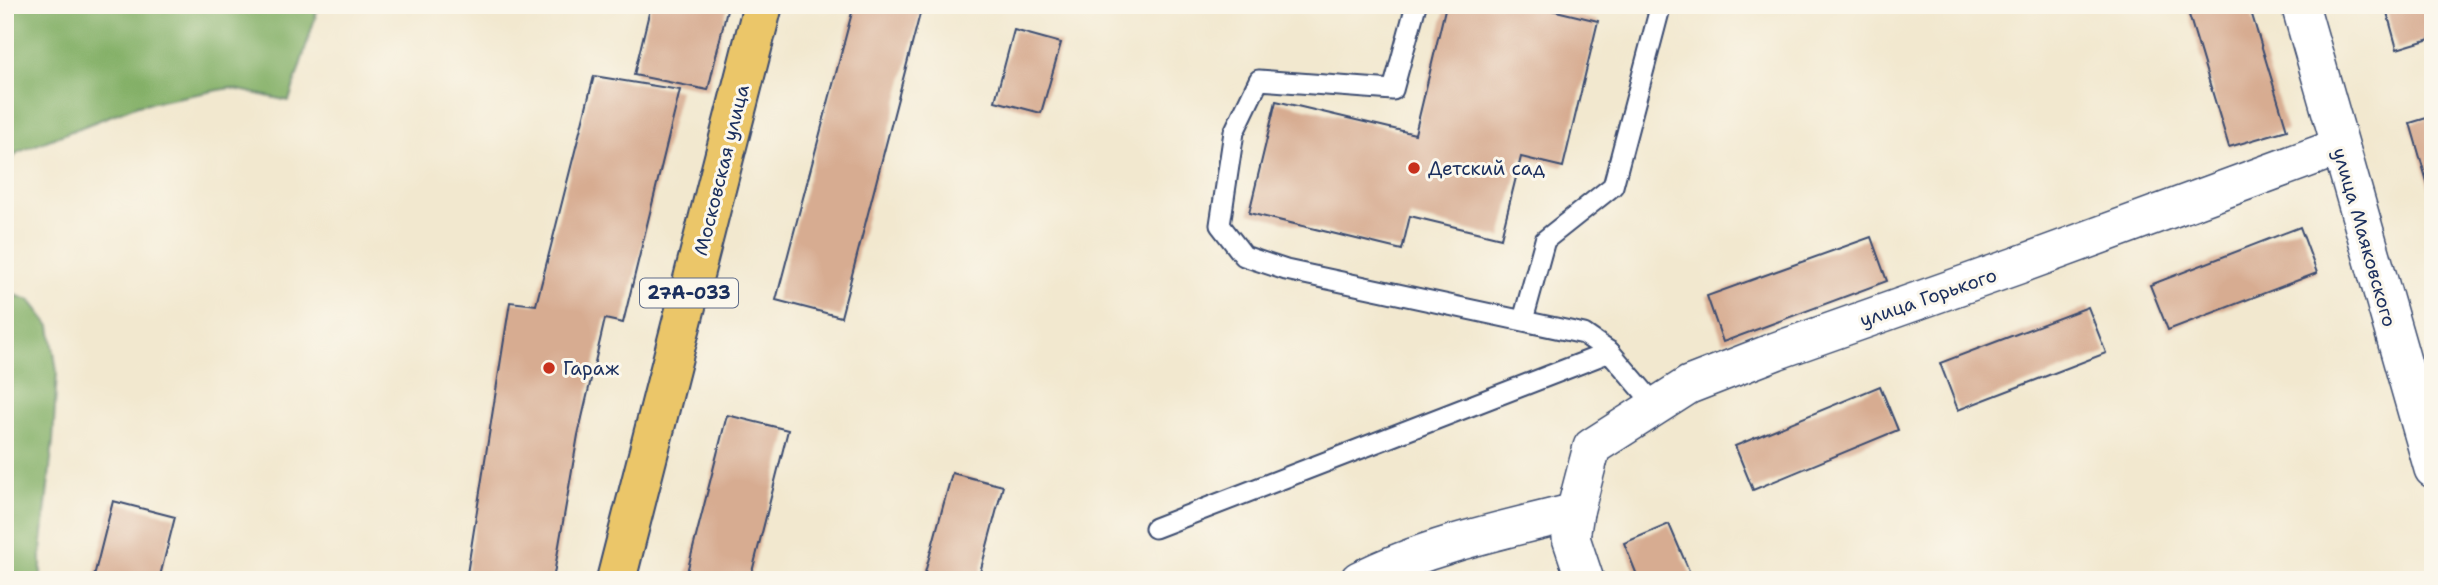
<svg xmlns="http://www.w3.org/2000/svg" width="2438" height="585" viewBox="0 0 2438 585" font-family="'Shantell Sans',sans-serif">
	<rect width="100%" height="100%" fill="#fbf7ec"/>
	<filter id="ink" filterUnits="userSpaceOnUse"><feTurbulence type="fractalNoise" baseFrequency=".0143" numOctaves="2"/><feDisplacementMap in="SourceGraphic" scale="14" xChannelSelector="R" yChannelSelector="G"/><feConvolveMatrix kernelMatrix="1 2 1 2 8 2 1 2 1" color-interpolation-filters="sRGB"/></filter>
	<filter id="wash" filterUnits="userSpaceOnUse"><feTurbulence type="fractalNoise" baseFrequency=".00686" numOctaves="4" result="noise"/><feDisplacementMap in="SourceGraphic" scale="28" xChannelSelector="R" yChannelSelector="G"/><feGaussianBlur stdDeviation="1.57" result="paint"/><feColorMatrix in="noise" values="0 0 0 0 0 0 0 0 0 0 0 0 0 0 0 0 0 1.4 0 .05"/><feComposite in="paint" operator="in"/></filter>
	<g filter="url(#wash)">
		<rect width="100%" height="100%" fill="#f2e8cf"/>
		<g fill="#84b068" stroke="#507063" stroke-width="2">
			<path d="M 5,5 L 319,5 L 289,101 L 230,88 L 138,105 L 18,152 L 5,168 Z"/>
			<path d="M 5,292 L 30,300 L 50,326 L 57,372 L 53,441 L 41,551 L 41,580 L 5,580 Z"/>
		</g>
		<g id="blocks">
			<g fill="#d7ac91">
				<path d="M 651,5 L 728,5 L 708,90 L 634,75 Z"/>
				<path d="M 854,5 L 904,5 L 921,10 L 841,317 L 776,300 Z"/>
				<path d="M 1446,5 L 1531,5 L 1598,21 L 1563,167 L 1521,157 L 1501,238 L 1410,216 L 1402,250 L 1249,213 L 1276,101 L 1415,134 Z"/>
				<path d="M 2186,5 L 2249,5 L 2287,130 L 2229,147 Z"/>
				<path d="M 2385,5 L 2433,5 L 2433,38 L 2397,49 Z"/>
				<path d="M 1014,30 L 1061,43 L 1041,113 L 995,101 Z"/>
				<path d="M 594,76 L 680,90 L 623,323 L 605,319 L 578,435 L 553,580 L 466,580 L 510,302 L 536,305 Z"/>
				<path d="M 2433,116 L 2433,192 L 2430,192 L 2410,123 Z"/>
				<path d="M 2300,227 L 2317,273 L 2168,330 L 2150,285 Z"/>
				<path d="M 1871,237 L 1887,281 L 1723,342 L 1707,296 Z"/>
				<path d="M 2088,307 L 2106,353 L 1958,410 L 1940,363 Z"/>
				<path d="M 1880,386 L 1898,430 L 1753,490 L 1735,446 Z"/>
				<path d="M 727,415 L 788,430 L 750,580 L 685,580 Z"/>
				<path d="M 952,473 L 1003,486 L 978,580 L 923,580 Z"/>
				<path d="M 113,501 L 175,517 L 159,580 L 93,580 Z"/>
				<path d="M 1669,524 L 1693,580 L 1639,580 L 1624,543 Z"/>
			</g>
		</g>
	</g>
	<g filter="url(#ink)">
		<use href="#blocks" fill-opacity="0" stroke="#3b4b6f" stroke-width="2"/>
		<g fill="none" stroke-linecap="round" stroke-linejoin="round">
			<defs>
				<g id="service">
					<path d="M 1416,5 L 1393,90 L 1259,80 L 1234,132 L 1220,225 L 1244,256 L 1286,270 L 1584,334 L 1610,352"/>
					<path d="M 1523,320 L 1545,240 L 1613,186 L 1659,12 L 1654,5"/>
					<path d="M 1155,528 L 1610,352 L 1656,406"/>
				</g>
				<g id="minor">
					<path d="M 2300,5 L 2433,469"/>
					<path d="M 1359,580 C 1426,546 1502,530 1575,512"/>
					<path d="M 1585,580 L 1571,538 L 1575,512 L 1592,447 L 1689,385 L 1776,351 L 2016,266 L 2339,147"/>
				</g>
				<path id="primary" d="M 616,580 L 763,5"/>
			</defs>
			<use href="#service" stroke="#3b4b6f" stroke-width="23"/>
			<use href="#minor" stroke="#3b4b6f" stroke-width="40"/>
			<use href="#primary" stroke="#3b4b6f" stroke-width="42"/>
			<use href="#service" stroke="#fff" stroke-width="19"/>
			<use href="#minor" stroke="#fff" stroke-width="37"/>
			<use href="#primary" stroke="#ebc669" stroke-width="38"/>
		</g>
	</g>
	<g fill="#c8321e" stroke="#fbf7ec" stroke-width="2.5">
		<circle cx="1414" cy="168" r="7"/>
		<circle cx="549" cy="368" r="7"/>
	</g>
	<g text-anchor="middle" stroke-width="6" stroke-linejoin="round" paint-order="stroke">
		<rect fill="#fbf7ec" stroke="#5e6b89" stroke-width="2" x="640" y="278.5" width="98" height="29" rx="5"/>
		<g font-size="18" font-weight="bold" fill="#1b2f5e">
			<text x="689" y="299">27А-033</text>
		</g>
		<g font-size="19" fill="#1b2f5e" stroke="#fbf7ec" text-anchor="start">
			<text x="1428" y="175">Детский сад</text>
			<text x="563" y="375">Гараж</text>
		</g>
		<g font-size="19" fill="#1b2f5e" stroke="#fbf7ec">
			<text transform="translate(721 170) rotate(-76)" y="7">Московская улица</text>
			<text transform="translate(2365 237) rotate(74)" y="7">улица Маяковского</text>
			<text transform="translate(1928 297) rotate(-19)" y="7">улица Горького</text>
		</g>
	</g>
	<rect width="2438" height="585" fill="none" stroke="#fbf7ec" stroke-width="28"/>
</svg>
